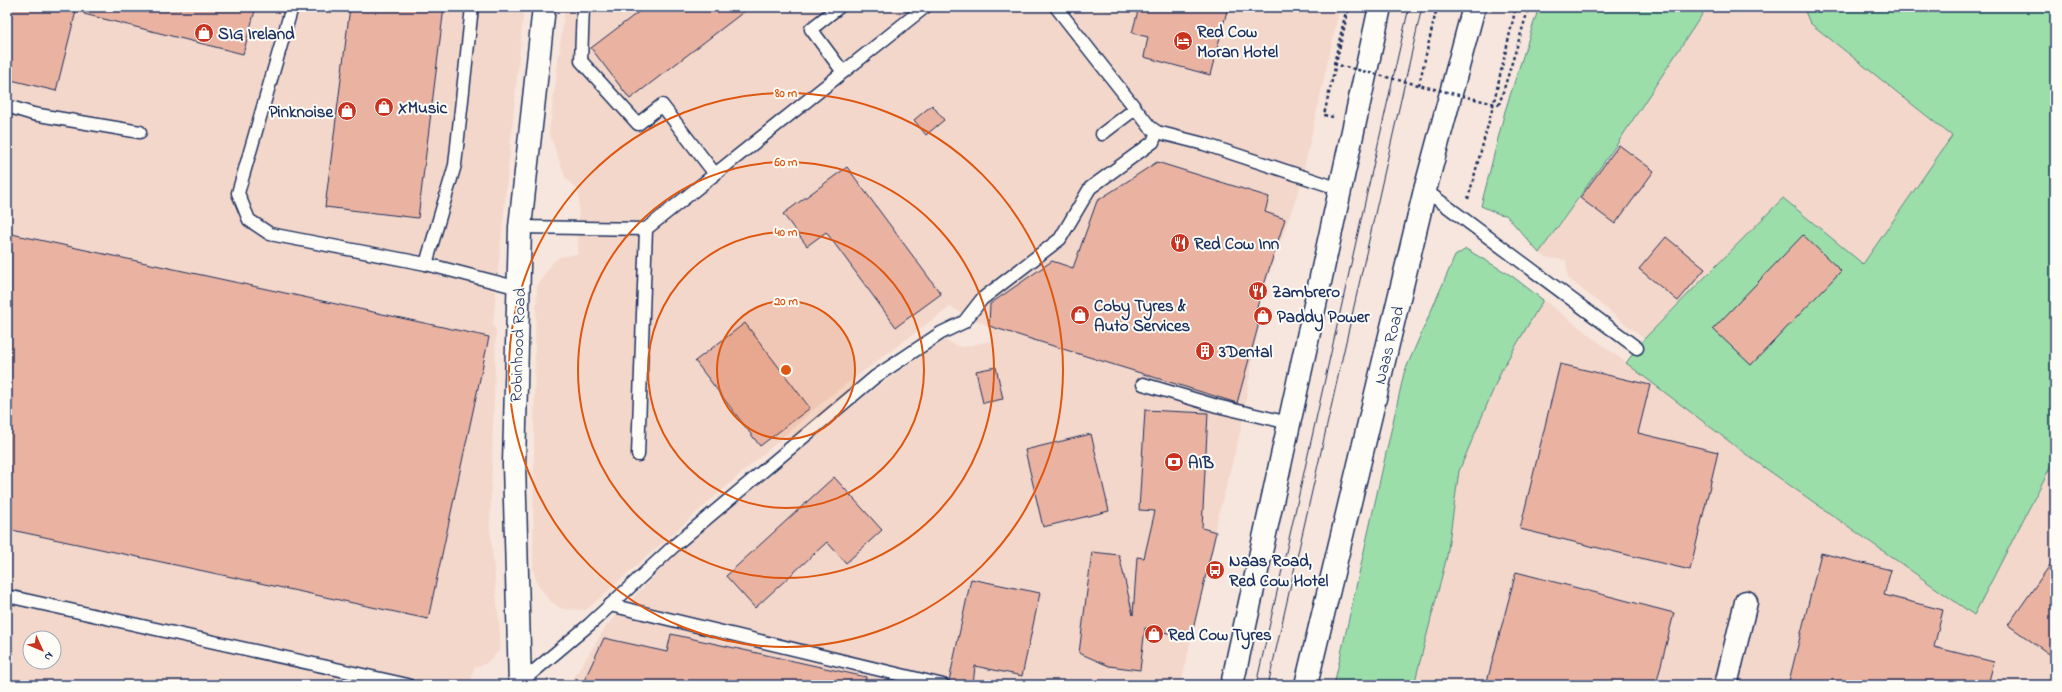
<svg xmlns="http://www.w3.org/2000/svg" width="2062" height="692" viewBox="0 0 2062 692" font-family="'Indie Flower',sans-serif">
	<rect width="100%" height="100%" fill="#f7e6dd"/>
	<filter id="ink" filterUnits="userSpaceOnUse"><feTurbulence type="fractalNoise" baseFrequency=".025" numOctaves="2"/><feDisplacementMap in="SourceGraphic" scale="8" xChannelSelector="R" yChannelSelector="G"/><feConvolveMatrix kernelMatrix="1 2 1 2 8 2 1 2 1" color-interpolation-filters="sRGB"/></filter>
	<g filter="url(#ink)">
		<g fill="#f3d7cb" fill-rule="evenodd">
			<path d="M 7,7 L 524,7 L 493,323 L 496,332 L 490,526 L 500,633 L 499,651 L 485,664 L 474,668 L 470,685 L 7,685 ZM 30,638 L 54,638 L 54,662 L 30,662 Z"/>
			<path d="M 565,7 L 1340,7 L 1300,187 L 1257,307 L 1258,327 L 1241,429 L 1215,529 L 1181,685 L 569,685 L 607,625 L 659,571 L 692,539 L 875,388 L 944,340 L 961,347 L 991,341 L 988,326 L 950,307 L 826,399 L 586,610 L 562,609 L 550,601 L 537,584 L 533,568 L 535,331 L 537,286 L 552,263 L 559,257 L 578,254 L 579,191 L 566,179 L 549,133 Z"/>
			<path d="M 1707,7 L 1803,7 L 1810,23 L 1952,136 L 1863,264 L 1783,198 L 1644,339 L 1568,278 L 1566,260 L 1548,258 L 1539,253 L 1617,144 Z"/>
			<path d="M 1512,276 L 1751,458 L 1974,615 L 2055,458 L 2055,685 L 1337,685 Z"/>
		</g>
		<g fill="#9bdea9" stroke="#5b8684">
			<path d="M 1539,7 L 1707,7 L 1617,144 L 1539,253 L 1506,215 L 1499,214 L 1481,206 L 1505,111 Z"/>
			<path d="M 1803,7 L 2055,7 L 2055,458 L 1974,615 L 1751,458 L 1626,363 L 1644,339 L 1783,198 L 1863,264 L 1952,136 L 1810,23 Z"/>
			<path d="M 1466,249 L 1512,276 L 1543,300 L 1502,369 L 1459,471 L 1447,556 L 1414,685 L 1334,685 L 1404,373 L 1455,256 Z"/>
		</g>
		<g fill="#eab3a1" stroke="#1b2f5e">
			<path d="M 7,7 L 77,7 L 56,91 L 7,79 Z"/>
			<path d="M 85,7 L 256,7 L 243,54 L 84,14 Z"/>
			<path d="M 350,7 L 444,7 L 418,218 L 325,207 Z"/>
			<path d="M 645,7 L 750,7 L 630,99 L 591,48 Z"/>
			<path d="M 1139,7 L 1228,7 L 1210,75 L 1144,57 L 1148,37 L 1132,33 Z"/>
			<path d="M 932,105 L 944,120 L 926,135 L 914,120 Z"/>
			<path d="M 1619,145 L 1654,171 L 1615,224 L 1580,198 Z"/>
			<path d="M 1157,162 L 1269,197 L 1265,212 L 1285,219 L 1257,307 L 1258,327 L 1237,403 L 989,326 L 990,304 L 1052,261 L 1073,268 L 1097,201 Z"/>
			<path d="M 847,167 L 941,294 L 896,327 L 826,232 L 807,246 L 783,214 Z"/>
			<path d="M 7,233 L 489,337 L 428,619 L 7,529 Z"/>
			<path d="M 1803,235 L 1841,271 L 1751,365 L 1713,329 Z"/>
			<path d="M 1666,237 L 1705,269 L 1678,301 L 1639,269 Z"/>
			<path d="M 745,323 L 810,408 L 760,446 L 695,361 Z"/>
			<path d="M 1560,364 L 1650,385 L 1638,433 L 1718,452 L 1690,570 L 1520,529 Z"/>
			<path d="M 996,367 L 1003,399 L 983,403 L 976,371 Z"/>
			<path d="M 1145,410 L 1208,413 L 1202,528 L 1216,532 L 1191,638 L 1145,628 L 1140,670 L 1109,666 L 1079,653 L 1092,552 L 1119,555 L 1133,615 L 1137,557 L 1144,558 L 1155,511 L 1139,510 Z"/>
			<path d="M 1091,434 L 1109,511 L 1043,527 L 1025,450 Z"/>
			<path d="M 834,477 L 882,530 L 846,563 L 827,542 L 755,608 L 726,576 Z"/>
			<path d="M 1821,553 L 1891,570 L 1884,595 L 1943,610 L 1934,647 L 1994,662 L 1988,685 L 1788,685 Z"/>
			<path d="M 2055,558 L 2055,658 L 2008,625 Z"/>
			<path d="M 1516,572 L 1674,613 L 1656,685 L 1486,685 Z"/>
			<path d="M 971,579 L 1040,593 L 1022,676 L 975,666 L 973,685 L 950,685 L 949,681 Z"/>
			<path d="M 671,634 L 866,677 L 865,685 L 582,685 L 604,638 L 667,652 Z"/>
		</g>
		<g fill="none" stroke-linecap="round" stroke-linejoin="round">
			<defs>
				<g id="lane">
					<path d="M 292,7 L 238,193 L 249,220 L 270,234 L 426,264 L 519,288"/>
					<path d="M 583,7 L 581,61 L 638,124 L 662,105 L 715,174"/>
					<path d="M 839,7 L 811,29 L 843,72"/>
					<path d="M 1056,7 L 1150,127 L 1157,132 L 1204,144 L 1340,189"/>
					<path d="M 7,106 L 33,114 L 140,132"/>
					<path d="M 1102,134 L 1135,109"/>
					<path d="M 1425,190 L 1637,348"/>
					<path d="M 520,227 L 646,229 L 925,7"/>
					<path d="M 426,264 L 455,165 L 472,7"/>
					<path d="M 1143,384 L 1217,406 L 1289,423"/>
					<path d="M 638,455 L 646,229"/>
					<path d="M 7,596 L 408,685"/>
					<path d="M 610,605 L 943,685"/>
					<path d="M 520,683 L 590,624 L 675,545 L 875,377 L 941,333 L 964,322 L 982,299 L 1060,239 L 1090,188 L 1153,142 L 1157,132"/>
				</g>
				<path id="street" d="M 1726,685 L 1746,602"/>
				<g id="secondary">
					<path d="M 520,685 L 514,464 L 520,227 L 544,7"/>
					<path d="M 1232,685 L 1380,7"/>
					<path d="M 1306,685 L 1425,190 L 1474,7"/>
				</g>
			</defs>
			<use href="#lane" stroke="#1b2f5e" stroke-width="15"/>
			<use href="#street" stroke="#1b2f5e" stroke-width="25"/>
			<use href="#secondary" stroke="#1b2f5e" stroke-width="25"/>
			<g stroke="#1b2f5e" stroke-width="2.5" stroke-dasharray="3 3" stroke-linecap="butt">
				<path d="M 1334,64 L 1347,7"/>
				<path d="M 1419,85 L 1437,7"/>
				<path d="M 1499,105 L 1529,7"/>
				<path d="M 1333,117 L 1324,115 L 1349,7"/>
				<path d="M 1468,199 L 1492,110 L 1516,7"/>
			</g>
			<use href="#lane" stroke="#fdfcf7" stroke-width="12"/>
			<use href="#street" stroke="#fdfcf7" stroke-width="22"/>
			<use href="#secondary" stroke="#fdfcf7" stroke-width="22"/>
			<g stroke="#1b2f5e" stroke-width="1">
				<path d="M 1256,685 L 1409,7"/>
				<path d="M 1268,685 L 1422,7"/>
			</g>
			<path stroke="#1b2f5e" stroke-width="2.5" stroke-dasharray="3 3" stroke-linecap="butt" d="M 1334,64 L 1499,105"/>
		</g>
	</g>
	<circle cx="786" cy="370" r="69" fill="#de5710" fill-opacity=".12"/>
	<g fill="none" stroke="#de5710" stroke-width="2">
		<circle cx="786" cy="370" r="69"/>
		<circle cx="786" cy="370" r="138"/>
		<circle cx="786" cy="370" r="208"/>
		<circle cx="786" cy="370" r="277"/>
	</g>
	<defs>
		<symbol id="shop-disc" viewBox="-11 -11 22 22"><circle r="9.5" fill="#c8321e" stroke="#fdfcf7"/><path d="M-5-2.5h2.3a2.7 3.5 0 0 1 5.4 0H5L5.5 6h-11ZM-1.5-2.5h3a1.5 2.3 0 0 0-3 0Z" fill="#fff"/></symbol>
		<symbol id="hotel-disc" viewBox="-11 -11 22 22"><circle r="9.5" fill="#c8321e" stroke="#fdfcf7"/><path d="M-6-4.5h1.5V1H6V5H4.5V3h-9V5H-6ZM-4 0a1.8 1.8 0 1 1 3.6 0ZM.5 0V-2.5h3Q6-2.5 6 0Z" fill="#fff"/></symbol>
		<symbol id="restaurant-disc" viewBox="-11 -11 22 22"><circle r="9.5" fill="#c8321e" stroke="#fdfcf7"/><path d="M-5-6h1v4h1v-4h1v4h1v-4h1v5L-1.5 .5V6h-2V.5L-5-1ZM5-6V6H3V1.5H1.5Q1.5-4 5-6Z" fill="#fff"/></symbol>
		<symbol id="building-disc" viewBox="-11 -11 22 22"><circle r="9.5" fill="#c8321e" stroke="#fdfcf7"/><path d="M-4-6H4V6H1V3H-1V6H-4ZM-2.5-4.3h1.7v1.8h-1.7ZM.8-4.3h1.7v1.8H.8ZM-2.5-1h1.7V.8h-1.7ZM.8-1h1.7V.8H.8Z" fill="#fff"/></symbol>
		<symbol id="bank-disc" viewBox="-11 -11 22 22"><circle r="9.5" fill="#c8321e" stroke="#fdfcf7"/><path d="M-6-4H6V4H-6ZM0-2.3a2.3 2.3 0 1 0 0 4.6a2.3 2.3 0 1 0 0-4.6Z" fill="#fff"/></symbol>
		<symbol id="bus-disc" viewBox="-11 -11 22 22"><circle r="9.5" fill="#c8321e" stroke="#fdfcf7"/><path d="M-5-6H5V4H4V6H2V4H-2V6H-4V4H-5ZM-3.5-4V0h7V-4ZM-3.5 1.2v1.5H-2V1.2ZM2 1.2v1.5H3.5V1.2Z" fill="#fff"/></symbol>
	</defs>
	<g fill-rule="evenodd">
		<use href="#shop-disc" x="193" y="22" width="22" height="22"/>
		<use href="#hotel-disc" x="1172" y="30" width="22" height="22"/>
		<use href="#shop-disc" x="373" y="96" width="22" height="22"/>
		<use href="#shop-disc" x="336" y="100" width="22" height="22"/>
		<use href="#restaurant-disc" x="1169" y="232" width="22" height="22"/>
		<use href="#restaurant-disc" x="1247" y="280" width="22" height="22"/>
		<use href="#shop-disc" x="1069" y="304" width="22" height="22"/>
		<use href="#shop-disc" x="1252" y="305" width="22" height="22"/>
		<use href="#building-disc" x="1194" y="340" width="22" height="22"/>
		<use href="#bank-disc" x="1163" y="451" width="22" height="22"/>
		<use href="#bus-disc" x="1204" y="559" width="22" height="22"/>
		<use href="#shop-disc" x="1143" y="623" width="22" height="22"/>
	</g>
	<g text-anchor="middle" stroke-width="4" stroke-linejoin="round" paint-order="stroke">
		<g font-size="17" font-weight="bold" fill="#1b2f5e" stroke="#fdfcf7" text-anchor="start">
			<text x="1197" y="37">Red Cow<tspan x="1197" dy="20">Moran Hotel</tspan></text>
			<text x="218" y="39">SIG Ireland</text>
			<text x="398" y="113">XMusic</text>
			<text x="333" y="117" text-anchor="end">Pinknoise</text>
			<text x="1194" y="249">Red Cow Inn</text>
			<text x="1272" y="297">Zambrero</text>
			<text x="1094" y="311">Coby Tyres &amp;<tspan x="1094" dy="20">Auto Services</tspan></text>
			<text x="1277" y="322">Paddy Power</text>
			<text x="1219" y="357">3Dental</text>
			<text x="1188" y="468">AIB</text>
			<text x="1229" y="566">Naas Road,<tspan x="1229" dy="20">Red Cow Hotel</tspan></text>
			<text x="1168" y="640">Red Cow Tyres</text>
		</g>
		<g font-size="17" fill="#1b2f5e" stroke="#fdfcf7">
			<text transform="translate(517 345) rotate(-88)" y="6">Robinhood Road</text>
			<text transform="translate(1388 345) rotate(-76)" y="6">Naas Road</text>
		</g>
	</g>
	<circle cx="786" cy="370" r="6" fill="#de5710" stroke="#fdfcf7" stroke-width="2"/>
	<g font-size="12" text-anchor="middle" font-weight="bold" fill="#de5710" stroke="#fdfcf7" stroke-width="4" stroke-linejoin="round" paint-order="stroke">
		<text x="786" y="97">80 m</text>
		<text x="786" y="166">60 m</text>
		<text x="786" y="236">40 m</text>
		<text x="786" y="305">20 m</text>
	</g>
	<rect width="2062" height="692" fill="none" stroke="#fdfcf7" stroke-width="24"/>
	<rect x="12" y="12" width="2038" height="668" fill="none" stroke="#1b2f5e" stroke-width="1.5" filter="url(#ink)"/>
	<g transform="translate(42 650) rotate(134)"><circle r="19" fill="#fdfcf7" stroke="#a3aaba"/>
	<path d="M0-3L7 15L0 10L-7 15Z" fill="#c8321e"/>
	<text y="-6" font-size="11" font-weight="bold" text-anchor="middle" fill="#1b2f5e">N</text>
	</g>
</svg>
